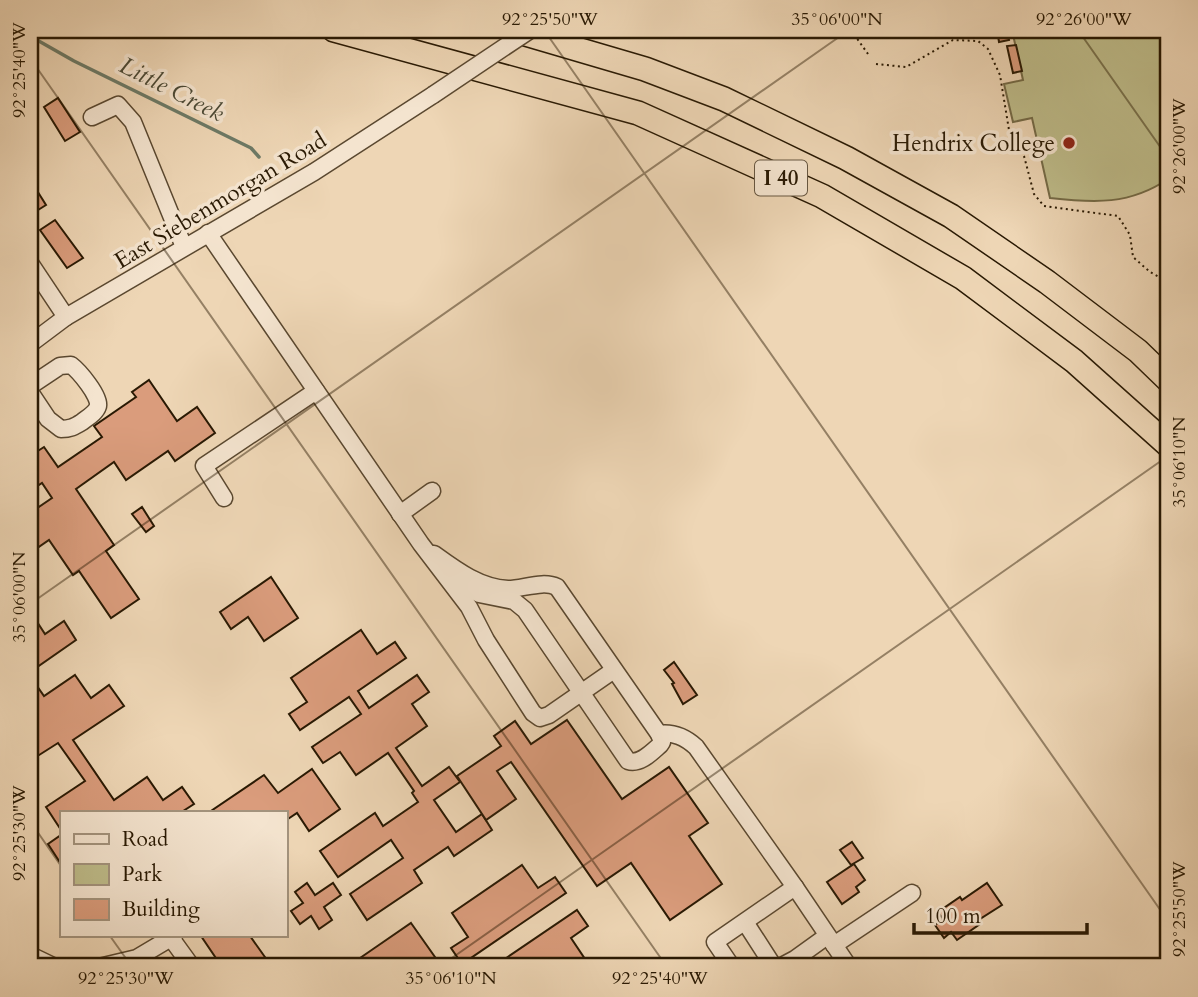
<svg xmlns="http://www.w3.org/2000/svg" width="1198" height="997" viewBox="0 0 1198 997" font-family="Cardo,serif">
	<rect width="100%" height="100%" fill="#eed6b5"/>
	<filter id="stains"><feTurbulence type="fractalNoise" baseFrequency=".00286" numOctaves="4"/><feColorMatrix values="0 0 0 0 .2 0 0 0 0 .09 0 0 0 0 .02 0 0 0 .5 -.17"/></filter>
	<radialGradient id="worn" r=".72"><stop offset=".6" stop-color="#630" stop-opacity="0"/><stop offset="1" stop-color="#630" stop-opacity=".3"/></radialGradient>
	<path fill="#bebc8a" stroke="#746a46" stroke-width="2" d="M 1012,30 L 1168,30 L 1168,179 C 1130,205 1094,203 1050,198 L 1032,118 L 1013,122 L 1004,84 L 1023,80 Z"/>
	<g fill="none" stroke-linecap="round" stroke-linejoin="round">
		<path stroke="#6d7a66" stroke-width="3.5" d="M 30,36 L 74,61 L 251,148 L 259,157"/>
	</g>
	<g fill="#da9c7c" stroke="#291903" stroke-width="2">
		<path d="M 997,30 L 1007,30 L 1009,40 L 999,42 Z"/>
		<path d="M 1016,45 L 1022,71 L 1013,73 L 1007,46 Z"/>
		<path d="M 58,98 L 80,132 L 65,141 L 44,107 Z"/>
		<path d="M 36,189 L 46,205 L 30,215 L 30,193 Z"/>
		<path d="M 55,220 L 83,258 L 67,268 L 40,230 Z"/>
		<path d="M 149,380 L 177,421 L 197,407 L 215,433 L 175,461 L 168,451 L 126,480 L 114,462 L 76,489 L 114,545 L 106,551 L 139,599 L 111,618 L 79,571 L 73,575 L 49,540 L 30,553 L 30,513 L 52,498 L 42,483 L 30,491 L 30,456 L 44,447 L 58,467 L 102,437 L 94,426 L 136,397 L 132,392 Z"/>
		<path d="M 142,507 L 154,526 L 146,532 L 132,514 Z"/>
		<path d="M 271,577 L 298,618 L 264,641 L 248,617 L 231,629 L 220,612 Z"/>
		<path d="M 30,611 L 45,634 L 64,621 L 76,640 L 30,672 Z"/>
		<path d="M 361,630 L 377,654 L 395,642 L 406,658 L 358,691 L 369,708 L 417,675 L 429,692 L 412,704 L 427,726 L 396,748 L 422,786 L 449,767 L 460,782 L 434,800 L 456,832 L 482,814 L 492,830 L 454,856 L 448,847 L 414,870 L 422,883 L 367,920 L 350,894 L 403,858 L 391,840 L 338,877 L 320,851 L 375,813 L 383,826 L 418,802 L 412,793 L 414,791 L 388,753 L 356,775 L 340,752 L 323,763 L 312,747 L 361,714 L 349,697 L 300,730 L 289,714 L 307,702 L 291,678 Z"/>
		<path d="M 674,662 L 697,695 L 683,704 L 672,684 L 674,683 L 664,670 Z"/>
		<path d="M 75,675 L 91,698 L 109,685 L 124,706 L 73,740 L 114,800 L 147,777 L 163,800 L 182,787 L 194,804 L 180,813 L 61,813 L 61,830 L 46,807 L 85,781 L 58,743 L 36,757 L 30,748 L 30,676 L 44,696 Z"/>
		<path d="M 567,720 L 622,799 L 669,767 L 708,823 L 689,836 L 722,884 L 670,920 L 631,863 L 597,886 L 511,762 L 497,771 L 516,799 L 486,820 L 457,776 L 501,746 L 494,736 L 515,721 L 531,744 Z"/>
		<path d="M 312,769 L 340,809 L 309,831 L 297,813 L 285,821 L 285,813 L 208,813 L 264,775 L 278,793 Z"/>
		<path d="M 61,835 L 61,864 L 48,844 Z"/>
		<path d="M 852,842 L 863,858 L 851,865 L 840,850 Z"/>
		<path d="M 854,864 L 865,880 L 856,887 L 859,892 L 842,904 L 827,882 Z"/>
		<path d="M 522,865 L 538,888 L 555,877 L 566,893 L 462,964 L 451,948 L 468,937 L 452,913 Z"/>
		<path d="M 307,883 L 315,895 L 333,883 L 341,895 L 324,907 L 332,920 L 319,929 L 311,916 L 300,924 L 291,911 L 303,903 L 295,892 Z"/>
		<path d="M 987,883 L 1002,905 L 977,921 L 980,924 L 957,940 L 951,932 L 944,938 L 935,925 L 943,919 L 938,912 L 960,897 L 962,900 Z"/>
		<path d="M 577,910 L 588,926 L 571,938 L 587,962 L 578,967 L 493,967 Z"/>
		<path d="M 411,923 L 442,967 L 347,967 L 376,947 Z"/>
		<path d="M 201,936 L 250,936 L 272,967 L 222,967 Z"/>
	</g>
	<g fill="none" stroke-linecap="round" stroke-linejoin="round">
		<defs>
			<g id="minor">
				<path d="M 92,117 L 118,105 L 133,122 L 184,247"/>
				<path d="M 208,233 L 421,544 L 469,607 L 486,640 L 533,713 L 540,718 L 549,715 L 614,670"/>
				<path d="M 30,263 L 66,317"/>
				<path d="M 30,344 L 66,317 L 314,172 L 433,95"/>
				<path d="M 30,386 L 60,366 L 71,365 C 79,371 100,396 98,406 C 96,413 87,418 82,422 C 74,427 70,429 61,429 L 48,419 L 30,392"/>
				<path d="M 224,498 L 204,466 L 316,391"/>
				<path d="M 400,514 L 432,491"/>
				<path d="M 434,554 C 456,570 480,588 508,589 C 523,589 543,580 557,587 L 659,734 L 662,742 L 660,745 C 652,752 640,765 628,761 L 525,610 L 514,601 L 479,594 L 452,580"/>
				<path d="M 659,734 C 674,732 685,737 696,747 L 795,887 L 849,967"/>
				<path d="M 745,922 L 774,967"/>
				<path d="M 171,938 L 192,967"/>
				<path d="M 834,945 L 912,893"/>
				<path d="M 30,955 L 55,967"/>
				<path d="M 99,967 L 137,958 L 174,936"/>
				<path d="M 732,967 L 715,942 L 795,887"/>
				<path d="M 780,967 L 795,959 L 827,936"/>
			</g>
			<g id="highway">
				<path d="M 334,30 L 638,113 L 822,196 L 963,278 L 1074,361 L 1168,445"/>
				<path d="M 512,30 L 645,69 L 724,99 L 846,158 L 951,216 L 1047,282 L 1138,351 L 1168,380"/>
			</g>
		</defs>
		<use href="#minor" stroke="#5a4830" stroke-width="19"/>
		<use href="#highway" stroke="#291903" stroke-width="26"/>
		<g stroke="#291903" stroke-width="2" stroke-dasharray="2 3.5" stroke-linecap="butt">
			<path d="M 851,30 L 868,54"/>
			<path d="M 876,64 L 906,67 L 953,40 L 978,41 L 988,49 L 1000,75 L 1009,130 L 1024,156 L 1034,194 L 1044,206 L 1118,216 L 1130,235 L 1133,257 L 1150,272 L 1168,282"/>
		</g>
		<use href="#minor" stroke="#f4e4cf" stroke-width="16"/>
		<use href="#highway" stroke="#eed6b5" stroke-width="23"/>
		<defs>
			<path id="minor-bridge" d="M 433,95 L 530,30"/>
		</defs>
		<use href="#minor-bridge" stroke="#5a4830" stroke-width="19" stroke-linecap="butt"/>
		<use href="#minor-bridge" stroke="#f4e4cf" stroke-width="16"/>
	</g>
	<path fill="none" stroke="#291903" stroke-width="2" stroke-opacity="0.45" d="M 544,30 L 1168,921M 1078,30 L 1168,158M 30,58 L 667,967M 30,604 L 849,30M 30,821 L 61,866M 110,936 L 132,967M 439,967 L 1168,456"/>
	<circle fill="#8f2418" stroke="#f4e4cf" stroke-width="2.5" cx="1069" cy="143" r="7"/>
	<g text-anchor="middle" stroke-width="7" stroke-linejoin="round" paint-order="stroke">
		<rect fill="#f4e4cf" stroke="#665640" stroke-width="2" x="755" y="160.5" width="52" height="35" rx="5"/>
		<g font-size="21" font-weight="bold" fill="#291903">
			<text x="781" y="185">I 40</text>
		</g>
		<g font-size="23" fill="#291903" stroke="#f4e4cf" text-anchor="end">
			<text x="1055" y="151">Hendrix College</text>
		</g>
		<g font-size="23" fill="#291903" stroke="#f4e4cf">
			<text transform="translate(220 200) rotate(-31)" y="8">East Siebenmorgan Road</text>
		</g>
		<g font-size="24" font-style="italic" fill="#4b4935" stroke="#f4e4cf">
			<text transform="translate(172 89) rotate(27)" y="8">Little Creek</text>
		</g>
	</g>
	<rect width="1198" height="997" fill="none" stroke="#eed6b5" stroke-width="77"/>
	<rect x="60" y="811" width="228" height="126" fill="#f4e4cf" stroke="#a3937d" stroke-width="2"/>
	<rect x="74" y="834" width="35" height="10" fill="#f4e4cf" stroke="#a3937d" stroke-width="2"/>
	<text x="122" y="846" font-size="21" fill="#291903">Road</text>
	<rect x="74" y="864" width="35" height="21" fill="#bebc8a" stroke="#a3937d" stroke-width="2"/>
	<text x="122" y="881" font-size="21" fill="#291903">Park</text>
	<rect x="74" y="899" width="35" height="21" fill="#da9c7c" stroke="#a3937d" stroke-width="2"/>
	<text x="122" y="916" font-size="21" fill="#291903">Building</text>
	<path d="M914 923v10h173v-10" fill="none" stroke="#291903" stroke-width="3.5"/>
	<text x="925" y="923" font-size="21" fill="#291903" stroke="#f4e4cf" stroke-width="5" paint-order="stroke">100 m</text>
	<rect x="38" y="38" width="1122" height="920" fill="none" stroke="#291903" stroke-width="2.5"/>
	<g font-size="18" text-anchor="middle" fill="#291903">
		<text x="550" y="25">92°25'50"W</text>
		<text x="837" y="25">35°06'00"N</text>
		<text x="1084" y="25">92°26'00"W</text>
		<text transform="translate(19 70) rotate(-90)" y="6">92°25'40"W</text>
		<text transform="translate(1179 146) rotate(-90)" y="6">92°26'00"W</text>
		<text transform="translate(1179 462) rotate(-90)" y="6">35°06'10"N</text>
		<text transform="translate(19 597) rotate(-90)" y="6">35°06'00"N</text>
		<text transform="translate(19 833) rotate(-90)" y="6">92°25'30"W</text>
		<text transform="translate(1179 909) rotate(-90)" y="6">92°25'50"W</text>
		<text x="126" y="984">92°25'30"W</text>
		<text x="451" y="984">35°06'10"N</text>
		<text x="660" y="984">92°25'40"W</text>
	</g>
	<rect width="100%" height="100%" filter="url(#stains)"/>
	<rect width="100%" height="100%" fill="url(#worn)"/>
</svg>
